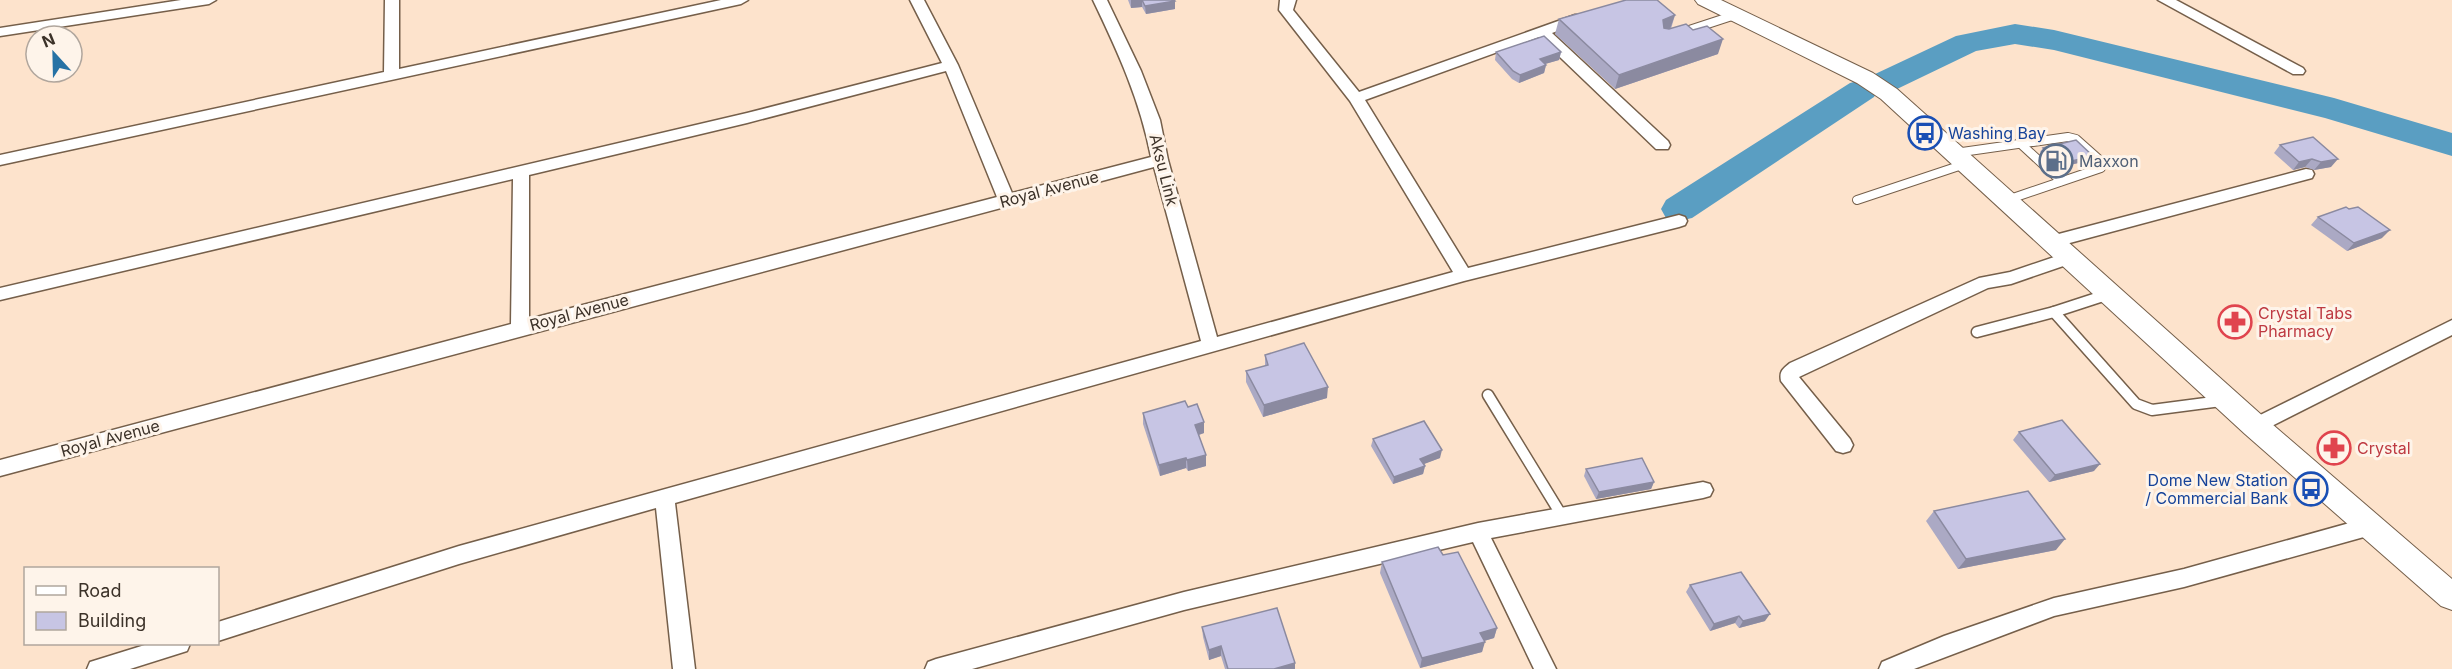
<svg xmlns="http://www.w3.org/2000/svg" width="2452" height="669" viewBox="0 0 2452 669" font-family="Inter,sans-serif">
	<rect width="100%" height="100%" fill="#fde3cc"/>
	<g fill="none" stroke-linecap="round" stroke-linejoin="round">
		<path fill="#5a9ec2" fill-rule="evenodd" d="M 2015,24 L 2054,30 L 2334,98 L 2452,133 L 2452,156 L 2325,118 L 2054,50 L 2015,44 L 1976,51 L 1897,89 L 1885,92 L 1878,90 L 1874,97 L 1692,218 L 1679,221 L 1666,218 L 1661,209 L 1666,200 L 1850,83 L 1862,80 L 1869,81 L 1873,75 L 1956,36 Z"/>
		<defs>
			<g id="lane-far1">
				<path d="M 1680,33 L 1735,15"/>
				<path d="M 2022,145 L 2061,181"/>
				<path d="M 1955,153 L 2068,137 L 2076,139 L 2103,163 L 2101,168 L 2007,200"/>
				<path d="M 1857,200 L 1965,164"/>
				<path d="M 2095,298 L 2108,294"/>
			</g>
			<g id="lane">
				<path d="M 2100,297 L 2054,312 L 2136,404 L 2152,410 L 2221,401"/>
				<path d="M 1977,332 L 2054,312"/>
				<path d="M 1488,395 L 1562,516"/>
			</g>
			<g id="street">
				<path d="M 181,0 L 216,0 L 209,4 L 0,36 L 0,28 Z"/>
				<path d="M 385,0 L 399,0 L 399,69 L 721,0 L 748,0 L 741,4 L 0,165 L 0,155 L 384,72 Z"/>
				<path d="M 910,0 L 924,0 L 958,65 L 1012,193 L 1151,157 C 1140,100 1118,52 1093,0 L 1107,0 L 1141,71 L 1160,120 L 1168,160 L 1217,337 L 1453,272 L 1350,101 L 1279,10 L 1280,0 L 1296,0 L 1293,10 L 1359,92 L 1575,15 L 1585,15 L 1587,18 L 1585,21 L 1552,33 L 1668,141 L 1670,145 L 1668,149 L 1656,149 L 1539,37 L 1365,100 L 1468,268 L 1679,215 L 1685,217 L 1687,221 L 1685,225 L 1679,227 L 1464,281 L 675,503 L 695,669 L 673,669 L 656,508 L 459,564 L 218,641 L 218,622 L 459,546 L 1201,341 L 1154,167 L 0,476 L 0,460 L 511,324 L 513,179 L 0,300 L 0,288 L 747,113 L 942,63 ZM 946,71 L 997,197 L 529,319 L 529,175 L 747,123 Z"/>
				<path d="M 2158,0 L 2176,0 L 2303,68 L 2305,71 L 2303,74 L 2293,74 Z"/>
				<path d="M 2306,169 L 2312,170 L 2314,174 L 2312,178 L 2051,248 L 2045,246 L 2043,242 L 2045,238 L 2051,236 Z"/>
				<path d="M 2069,252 L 2075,254 L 2078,258 L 2075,262 L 2011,284 L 1988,288 L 1799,377 L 1850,439 L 1853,445 L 1850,451 L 1843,453 L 1836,451 L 1781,381 C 1779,371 1783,369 1790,363 L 1979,278 L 2010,272 Z"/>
				<path d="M 2452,320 L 2452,335 L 2262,431 L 2255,434 L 2248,431 L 2245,426 L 2248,421 Z"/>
				<path d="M 1703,482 L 1710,484 L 1713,490 L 1710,496 L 1703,498 L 1491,538 L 1556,669 L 1534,669 L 1473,542 L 1184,610 L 972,669 L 925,669 L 928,662 L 936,659 L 1184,592 L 1478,523 Z"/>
				<path d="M 2371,517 L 2378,520 L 2381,526 L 2378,532 L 2371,535 L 2184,587 L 2054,616 L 1914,669 L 1879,669 L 1882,662 L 1944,636 L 2054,598 L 2184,569 Z"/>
				<path d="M 148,644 L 190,644 L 187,651 L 130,669 L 87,669 L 90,662 Z"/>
			</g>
			<path id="secondary" d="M 1695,0 L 1721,0 L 1873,73 L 1897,89 L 2265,418 L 2452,579 L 2452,610 L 2441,606 L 2245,434 L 1881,99 L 1857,83 L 1698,4 Z"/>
		</defs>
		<use href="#lane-far1" stroke="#755f4a" stroke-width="10"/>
		<use href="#lane" stroke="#755f4a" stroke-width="13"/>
		<use href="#street" stroke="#755f4a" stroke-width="3"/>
		<use href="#secondary" stroke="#755f4a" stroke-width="2"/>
		<use href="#lane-far1" stroke="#fff" stroke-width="8"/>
		<use href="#lane" stroke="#fff" stroke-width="10"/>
		<use href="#street" fill="#fff" fill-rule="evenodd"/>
		<use href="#secondary" fill="#fff" fill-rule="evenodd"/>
	</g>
	<g fill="#aba9c4">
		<path d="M 1128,0 L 1174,0 L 1175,9 L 1146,14 L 1142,7 L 1131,8 Z"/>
		<path d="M 1675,15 L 1671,29 L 1718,54 L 1615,89 L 1555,34 L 1559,19 Z"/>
		<path d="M 1496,52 L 1561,52 L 1559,60 L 1545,64 L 1546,65 L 1544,73 L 1519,83 L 1512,79 L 1495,60 Z"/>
		<path d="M 2313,137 L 2331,167 L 2314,170 L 2305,167 L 2293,170 L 2274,153 L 2280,145 Z"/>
		<path d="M 2043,148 L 2093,156 L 2091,160 L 2057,168 L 2040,152 Z"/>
		<path d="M 2349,209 L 2382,238 L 2347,251 L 2311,225 L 2318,217 Z"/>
		<path d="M 1265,355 L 1327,398 L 1263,417 L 1246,382 L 1246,371 L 1265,366 Z"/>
		<path d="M 1188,407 L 1204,422 L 1204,433 L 1199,435 L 1206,466 L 1188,471 L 1186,468 L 1160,476 L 1143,424 L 1143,413 Z"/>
		<path d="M 2019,432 L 2094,471 L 2049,482 L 2013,440 Z"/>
		<path d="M 1373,439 L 1440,458 L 1423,464 L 1425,466 L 1423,474 L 1393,484 L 1371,446 Z"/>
		<path d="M 1586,469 L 1654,482 L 1651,489 L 1596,499 L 1584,476 Z"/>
		<path d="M 1934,511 L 2056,550 L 1958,569 L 1926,521 Z"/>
		<path d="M 1443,555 L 1497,628 L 1494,638 L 1484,641 L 1482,652 L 1420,668 L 1380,573 L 1382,562 Z"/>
		<path d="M 1690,585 L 1765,621 L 1739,628 L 1735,623 L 1710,631 L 1686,592 Z"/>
		<path d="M 1202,627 L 1295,663 L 1295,669 L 1225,669 L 1221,656 L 1209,660 L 1203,637 Z"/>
	</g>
	<g fill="#8b8aa0">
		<path d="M 1131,0 L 1142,0 L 1142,7 L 1131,8 Z"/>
		<path d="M 1175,1 L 1175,9 L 1146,14 L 1145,6 Z"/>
		<path d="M 1675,15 L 1670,29 L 1658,34 L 1663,20 Z"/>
		<path d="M 1723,39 L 1718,54 L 1615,89 L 1619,75 Z"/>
		<path d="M 1561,52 L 1559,60 L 1538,66 L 1540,59 Z"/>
		<path d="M 1546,65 L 1544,73 L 1519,83 L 1520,75 Z"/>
		<path d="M 2093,156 L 2091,160 L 2057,168 L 2059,164 Z"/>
		<path d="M 2312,159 L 2305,167 L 2293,170 L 2299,162 Z"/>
		<path d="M 2338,159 L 2331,167 L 2314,170 L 2321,162 Z"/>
		<path d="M 2390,230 L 2382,238 L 2347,251 L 2354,243 Z"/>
		<path d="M 1328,387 L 1327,398 L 1263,417 L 1264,405 Z"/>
		<path d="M 1204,422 L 1204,433 L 1195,436 L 1195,425 Z"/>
		<path d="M 1442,450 L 1440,458 L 1419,466 L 1420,459 Z"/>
		<path d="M 1206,455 L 1206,466 L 1188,471 L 1187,460 Z"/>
		<path d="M 1186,458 L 1186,468 L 1160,476 L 1159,465 Z"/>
		<path d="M 2100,464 L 2094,471 L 2049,482 L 2055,475 Z"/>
		<path d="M 1425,466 L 1423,474 L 1393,484 L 1394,477 Z"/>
		<path d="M 1654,482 L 1651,489 L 1596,499 L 1599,492 Z"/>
		<path d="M 2065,539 L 2056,550 L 1958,569 L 1966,559 Z"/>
		<path d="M 1770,614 L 1765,621 L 1739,628 L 1743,621 Z"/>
		<path d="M 1739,616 L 1735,623 L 1710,631 L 1714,624 Z"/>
		<path d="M 1497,628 L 1494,638 L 1477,643 L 1480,633 Z"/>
		<path d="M 1485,642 L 1482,652 L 1420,668 L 1422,658 Z"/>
		<path d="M 1221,646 L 1221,656 L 1209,660 L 1209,650 Z"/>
		<path d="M 1295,663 L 1295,669 L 1274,669 Z"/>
	</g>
	<g fill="#c7c5e4" stroke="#8b8aa0" stroke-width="1.5">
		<path d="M 1142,0 L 1174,0 L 1175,1 L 1145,6 Z"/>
		<path d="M 1626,0 L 1657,0 L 1675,15 L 1663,20 L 1664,28 L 1669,29 L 1686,24 L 1693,30 L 1707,26 L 1723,39 L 1619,75 L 1559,19 Z"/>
		<path d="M 1544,36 L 1561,52 L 1540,59 L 1546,65 L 1520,75 L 1513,71 L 1496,52 Z"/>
		<path d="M 2313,137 L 2338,159 L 2321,162 L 2312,159 L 2299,162 L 2280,145 Z"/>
		<path d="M 2076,140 L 2093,156 L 2059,164 L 2043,148 Z"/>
		<path d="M 2346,207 L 2349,209 L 2358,207 L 2390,230 L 2354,243 L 2318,217 Z"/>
		<path d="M 1304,343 L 1328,387 L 1264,405 L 1246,371 L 1268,365 L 1265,355 Z"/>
		<path d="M 1185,401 L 1188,407 L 1197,404 L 1204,422 L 1195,425 L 1206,455 L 1187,460 L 1186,458 L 1159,465 L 1143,413 Z"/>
		<path d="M 2062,420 L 2100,464 L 2055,475 L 2019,432 Z"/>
		<path d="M 1424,421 L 1442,450 L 1420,459 L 1425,466 L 1394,477 L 1373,439 Z"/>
		<path d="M 1642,458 L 1654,482 L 1599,492 L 1586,469 Z"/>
		<path d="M 2028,491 L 2065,539 L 1966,559 L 1934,511 Z"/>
		<path d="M 1438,547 L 1443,555 L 1458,552 L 1497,628 L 1480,633 L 1485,642 L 1422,658 L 1382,562 Z"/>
		<path d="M 1741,572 L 1770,614 L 1743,621 L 1739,616 L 1714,624 L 1690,585 Z"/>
		<path d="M 1277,608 L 1295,663 L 1274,669 L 1228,669 L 1221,646 L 1209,650 L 1202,627 Z"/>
	</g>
	<defs>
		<symbol id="bus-ring" viewBox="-11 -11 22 22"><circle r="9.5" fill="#fef4ea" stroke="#1a4fb4" stroke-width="1.5"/><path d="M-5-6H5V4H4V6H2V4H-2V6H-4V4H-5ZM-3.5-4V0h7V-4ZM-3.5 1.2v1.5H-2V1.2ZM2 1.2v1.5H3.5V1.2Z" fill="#1a4fb4"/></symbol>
		<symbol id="fuel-ring" viewBox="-11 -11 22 22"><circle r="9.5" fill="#fef4ea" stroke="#5c6f8a" stroke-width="1.5"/><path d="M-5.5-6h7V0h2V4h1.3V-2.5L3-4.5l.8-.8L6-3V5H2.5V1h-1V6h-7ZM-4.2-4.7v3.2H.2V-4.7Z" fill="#5c6f8a"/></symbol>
		<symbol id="pharmacy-ring" viewBox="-11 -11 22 22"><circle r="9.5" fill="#fef4ea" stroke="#e0444e" stroke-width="1.5"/><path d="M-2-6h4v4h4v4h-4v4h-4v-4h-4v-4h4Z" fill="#e0444e"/></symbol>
	</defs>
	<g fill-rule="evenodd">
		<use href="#bus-ring" x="1906" y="114" width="38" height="38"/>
		<use href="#fuel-ring" x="2037" y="142" width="38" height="38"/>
		<use href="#pharmacy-ring" x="2216" y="303" width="38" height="38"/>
		<use href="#pharmacy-ring" x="2315" y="429" width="38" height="38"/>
		<use href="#bus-ring" x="2292" y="470" width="38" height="38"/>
	</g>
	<g text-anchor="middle" stroke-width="6" stroke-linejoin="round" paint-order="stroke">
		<g font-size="16" fill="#164399" stroke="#fef4ea" text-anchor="start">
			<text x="1948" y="139">Washing Bay</text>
			<text x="2288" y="486" text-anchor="end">Dome New Station<tspan x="2288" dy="18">/ Commercial Bank</tspan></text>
		</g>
		<g font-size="16" fill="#4e5e75" stroke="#fef4ea" text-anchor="start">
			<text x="2079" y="167">Maxxon</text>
		</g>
		<g font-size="16" fill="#3c3229" stroke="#fef4ea">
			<text transform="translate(1164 170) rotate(76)" y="6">Aksu Link</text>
			<text transform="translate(1049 189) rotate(-15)" y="6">Royal Avenue</text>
			<text transform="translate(579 312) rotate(-15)" y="6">Royal Avenue</text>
			<text transform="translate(110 438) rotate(-15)" y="6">Royal Avenue</text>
		</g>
		<g font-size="16" fill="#be3a42" stroke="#fef4ea" text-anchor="start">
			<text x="2258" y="319">Crystal Tabs<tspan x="2258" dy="18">Pharmacy</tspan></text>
			<text x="2357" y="454">Crystal</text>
		</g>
	</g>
	<rect x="24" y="567" width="195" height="78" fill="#fef4ea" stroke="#b0a69d" stroke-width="1.5"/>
	<rect x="36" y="586" width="30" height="9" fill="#ffffff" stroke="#b0a69d" stroke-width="1.5"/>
	<text x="78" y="597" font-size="18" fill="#3c3229">Road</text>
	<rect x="36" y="612" width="30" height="18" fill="#c7c5e4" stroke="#b0a69d" stroke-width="1.5"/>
	<text x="78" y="627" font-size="18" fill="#3c3229">Building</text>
	<g transform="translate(54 54) rotate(338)"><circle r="28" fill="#fef4ea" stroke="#b0a69d" stroke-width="1.5"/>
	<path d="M0-4.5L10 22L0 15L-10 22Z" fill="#2672a5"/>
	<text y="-9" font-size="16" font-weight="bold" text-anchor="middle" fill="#3c3229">N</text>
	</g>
</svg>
